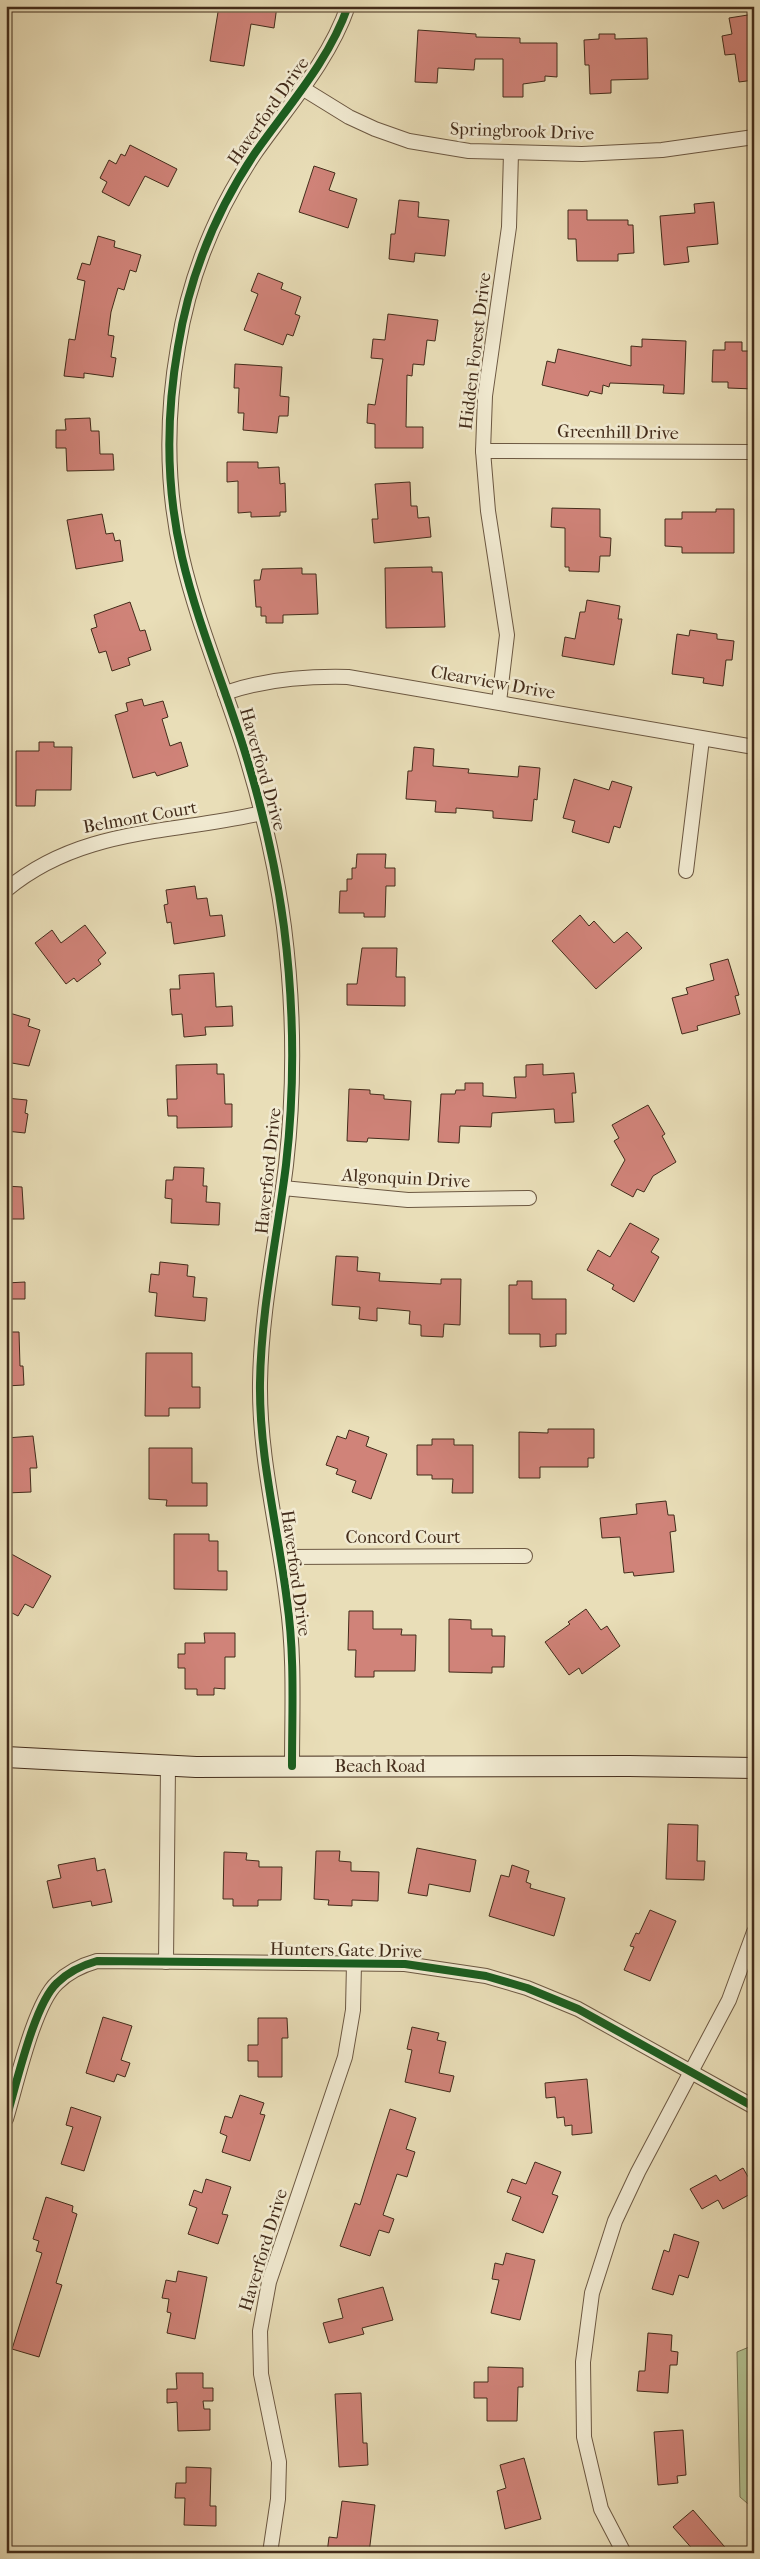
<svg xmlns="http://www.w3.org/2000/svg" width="760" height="2559" viewBox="0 0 760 2559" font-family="'IM FELL French Canon',serif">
	<rect width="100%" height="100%" fill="#e9deb8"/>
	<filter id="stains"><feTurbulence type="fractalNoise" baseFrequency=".004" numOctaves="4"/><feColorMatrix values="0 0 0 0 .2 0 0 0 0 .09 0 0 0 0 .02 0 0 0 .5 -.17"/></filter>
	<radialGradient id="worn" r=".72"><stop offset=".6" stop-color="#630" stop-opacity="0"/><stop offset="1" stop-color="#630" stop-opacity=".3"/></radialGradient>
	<path fill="#b2c292" stroke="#7a7756" d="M 754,2345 L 754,2509 L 740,2497 L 737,2352 Z"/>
	<g fill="#d08379" stroke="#432c1b">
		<path d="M 219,6 L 277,6 L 274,28 L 251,24 L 244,66 L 210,61 Z"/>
		<path d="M 754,14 L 754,80 L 739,82 L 735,54 L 725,55 L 722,36 L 732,34 L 729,18 Z"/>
		<path d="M 418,30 L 476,34 L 476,37 L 520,38 L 520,43 L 557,43 L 557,77 L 545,76 L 545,81 L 523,84 L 523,97 L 503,97 L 503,59 L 475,59 L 474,70 L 438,68 L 437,83 L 415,82 Z"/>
		<path d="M 599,34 L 615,34 L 615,39 L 647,38 L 648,79 L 611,80 L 611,93 L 590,94 L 589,65 L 585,65 L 584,40 L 599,39 Z"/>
		<path d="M 130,145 L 177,169 L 168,187 L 145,176 L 129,206 L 102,192 L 107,182 L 100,178 L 109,160 L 116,164 L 121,154 L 125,156 Z"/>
		<path d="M 314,166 L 335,173 L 329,190 L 357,199 L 348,228 L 299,212 Z"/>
		<path d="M 399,200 L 419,202 L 418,217 L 449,220 L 445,256 L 415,253 L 414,262 L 389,259 L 391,234 L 395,234 Z"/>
		<path d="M 714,202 L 718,244 L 687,247 L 689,262 L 664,265 L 660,216 L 695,213 L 694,204 Z"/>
		<path d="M 568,210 L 587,210 L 587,220 L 628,220 L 628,225 L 633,225 L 634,253 L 618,254 L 618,261 L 577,261 L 576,239 L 568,239 Z"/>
		<path d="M 98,236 L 115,241 L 114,247 L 141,255 L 136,272 L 130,270 L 124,290 L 118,288 L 111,312 L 108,335 L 114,336 L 111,357 L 116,358 L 113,377 L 84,373 L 84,378 L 64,376 L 69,339 L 75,340 L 85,281 L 77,279 L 82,263 L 90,265 Z"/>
		<path d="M 258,273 L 283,283 L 281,289 L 301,297 L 295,314 L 300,316 L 293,336 L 287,334 L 283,345 L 244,330 L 258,294 L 251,291 Z"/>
		<path d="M 388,314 L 438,320 L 435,341 L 427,340 L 424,365 L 413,364 L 412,376 L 407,375 L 406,427 L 423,427 L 423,448 L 375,448 L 375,424 L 367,423 L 368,404 L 375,405 L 383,359 L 371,358 L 373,339 L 385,340 Z"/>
		<path d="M 642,339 L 686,341 L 684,394 L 663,393 L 664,385 L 610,383 L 609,387 L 603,385 L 602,394 L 590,391 L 588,396 L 542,385 L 547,361 L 555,363 L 558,349 L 631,366 L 631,346 L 642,347 Z"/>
		<path d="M 725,342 L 742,342 L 742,351 L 754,351 L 754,389 L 728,388 L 728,382 L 712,382 L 713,350 L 725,350 Z"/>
		<path d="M 235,364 L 282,367 L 280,396 L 289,397 L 288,416 L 279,416 L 277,433 L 243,430 L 244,413 L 238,413 L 239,388 L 234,388 Z"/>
		<path d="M 90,418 L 91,431 L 99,431 L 100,454 L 113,454 L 114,470 L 67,471 L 66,448 L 56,448 L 56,430 L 66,430 L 65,419 Z"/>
		<path d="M 227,462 L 258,462 L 258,468 L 279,467 L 280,484 L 285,483 L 286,512 L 280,512 L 280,516 L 251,517 L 251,512 L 238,513 L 238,481 L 227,482 Z"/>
		<path d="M 410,482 L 411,506 L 417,506 L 418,518 L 429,517 L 431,537 L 374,543 L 372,519 L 378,519 L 375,484 Z"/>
		<path d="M 552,508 L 600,509 L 600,537 L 611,538 L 610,556 L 600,556 L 599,572 L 569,571 L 569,567 L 565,567 L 565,528 L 551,527 Z"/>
		<path d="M 716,509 L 734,509 L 734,553 L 682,553 L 682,547 L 665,546 L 665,519 L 682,519 L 682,512 L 716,512 Z"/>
		<path d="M 102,514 L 106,534 L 113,533 L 115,541 L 120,540 L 123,561 L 76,569 L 67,520 Z"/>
		<path d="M 432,567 L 432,572 L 442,572 L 445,627 L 386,628 L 385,568 Z"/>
		<path d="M 302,568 L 302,574 L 316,574 L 318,614 L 283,615 L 283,623 L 266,623 L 266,616 L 261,616 L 261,607 L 256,607 L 254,580 L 260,580 L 262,569 Z"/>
		<path d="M 587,600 L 620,606 L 618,619 L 622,619 L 614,665 L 562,656 L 565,637 L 575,639 L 580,612 L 585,612 Z"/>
		<path d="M 130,602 L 140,631 L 145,630 L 151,650 L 128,658 L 130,665 L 112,671 L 106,651 L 99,653 L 91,629 L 97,627 L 94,615 Z"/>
		<path d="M 690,630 L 717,634 L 717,639 L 734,641 L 732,660 L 726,660 L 723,686 L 703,683 L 704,678 L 672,674 L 677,634 L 689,636 Z"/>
		<path d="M 142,699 L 144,706 L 163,701 L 168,717 L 162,719 L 170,746 L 181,742 L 188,766 L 157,776 L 155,772 L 133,778 L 115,715 L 128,711 L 126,703 Z"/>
		<path d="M 39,742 L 54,742 L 54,747 L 72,747 L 71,790 L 36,790 L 35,806 L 16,806 L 16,751 L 39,751 Z"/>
		<path d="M 414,747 L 434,749 L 433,766 L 469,769 L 468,773 L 518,777 L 519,766 L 540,768 L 537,800 L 534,799 L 532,821 L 493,818 L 493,811 L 456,808 L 456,813 L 435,812 L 436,801 L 406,799 L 408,771 L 412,771 Z"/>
		<path d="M 574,779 L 609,790 L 612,781 L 632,787 L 620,828 L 614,826 L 609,843 L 572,832 L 575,821 L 563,818 Z"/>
		<path d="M 357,854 L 386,854 L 385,868 L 395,868 L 395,886 L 386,886 L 385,917 L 364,917 L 364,913 L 339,913 L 340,891 L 347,891 L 347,879 L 352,879 L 352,868 L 356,868 Z"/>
		<path d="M 195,886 L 197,899 L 207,898 L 210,916 L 222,915 L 225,936 L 174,944 L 171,922 L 167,923 L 164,905 L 168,904 L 166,890 Z"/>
		<path d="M 580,915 L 589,926 L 594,921 L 614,943 L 627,932 L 642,948 L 596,989 L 552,941 Z"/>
		<path d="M 85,925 L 106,953 L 98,960 L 101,964 L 77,982 L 74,978 L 66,984 L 35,943 L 52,930 L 61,943 Z"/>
		<path d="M 362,948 L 397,948 L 396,977 L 405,977 L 405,1006 L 347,1005 L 347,984 L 357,984 Z"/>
		<path d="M 728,959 L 739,995 L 735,996 L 740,1014 L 697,1026 L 698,1030 L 682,1034 L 672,998 L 688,994 L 686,988 L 714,980 L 710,964 Z"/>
		<path d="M 214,973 L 216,1007 L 232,1006 L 233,1026 L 205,1027 L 206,1035 L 184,1037 L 182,1014 L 172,1015 L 170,989 L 180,989 L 179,975 Z"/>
		<path d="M 6,1012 L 30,1019 L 28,1026 L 40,1030 L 29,1066 L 6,1062 Z"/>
		<path d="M 217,1064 L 217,1074 L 224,1074 L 225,1104 L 232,1104 L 232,1127 L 177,1128 L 177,1116 L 168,1116 L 167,1099 L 177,1099 L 176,1065 Z"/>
		<path d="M 543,1064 L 543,1075 L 574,1073 L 576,1093 L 572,1093 L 574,1122 L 555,1123 L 554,1109 L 492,1113 L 491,1127 L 460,1126 L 459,1143 L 438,1142 L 441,1094 L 455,1094 L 456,1090 L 465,1090 L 465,1083 L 483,1083 L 483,1096 L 516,1098 L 514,1077 L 526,1077 L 526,1065 Z"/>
		<path d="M 349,1089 L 370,1090 L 370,1094 L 384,1095 L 384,1099 L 411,1101 L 409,1140 L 368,1138 L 367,1142 L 347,1141 Z"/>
		<path d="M 6,1098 L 27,1100 L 25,1113 L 28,1114 L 25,1133 L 6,1131 Z"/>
		<path d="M 648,1105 L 665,1134 L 662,1136 L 676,1162 L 653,1176 L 644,1192 L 637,1189 L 633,1197 L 611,1185 L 625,1160 L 614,1141 L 619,1138 L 612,1125 Z"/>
		<path d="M 174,1167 L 204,1168 L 203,1186 L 207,1186 L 206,1202 L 220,1203 L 219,1225 L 171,1223 L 172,1199 L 165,1198 L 166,1180 L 173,1180 Z"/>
		<path d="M 6,1186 L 22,1187 L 24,1219 L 6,1219 Z"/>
		<path d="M 630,1223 L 659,1239 L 651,1252 L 659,1257 L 634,1302 L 612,1289 L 614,1285 L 587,1270 L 598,1250 L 610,1257 Z"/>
		<path d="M 336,1256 L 358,1257 L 357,1271 L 380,1273 L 379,1281 L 441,1284 L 441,1279 L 461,1279 L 460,1325 L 444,1324 L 443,1337 L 421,1336 L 421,1325 L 409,1324 L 410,1311 L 377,1308 L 377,1321 L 359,1319 L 360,1307 L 332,1305 Z"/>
		<path d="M 160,1262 L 188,1265 L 187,1276 L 195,1277 L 193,1297 L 207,1298 L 205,1321 L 155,1316 L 157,1293 L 149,1292 L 151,1274 L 159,1275 Z"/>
		<path d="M 517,1281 L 532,1281 L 532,1299 L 566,1299 L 566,1334 L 556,1334 L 556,1346 L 540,1347 L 540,1334 L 509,1334 L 509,1285 L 517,1285 Z"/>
		<path d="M 25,1282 L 25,1299 L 6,1299 L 6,1283 Z"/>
		<path d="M 6,1332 L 19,1332 L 20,1366 L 23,1366 L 24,1385 L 6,1386 Z"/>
		<path d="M 146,1353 L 192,1353 L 192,1387 L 200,1387 L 200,1408 L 169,1408 L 169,1416 L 145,1416 Z"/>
		<path d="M 548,1429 L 594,1429 L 594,1458 L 588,1458 L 588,1467 L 540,1467 L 540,1478 L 519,1478 L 519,1432 L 548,1433 Z"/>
		<path d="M 349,1430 L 369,1437 L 366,1446 L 387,1454 L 371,1499 L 352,1492 L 356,1481 L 336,1474 L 338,1469 L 326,1465 L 337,1436 L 346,1439 Z"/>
		<path d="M 33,1436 L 37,1468 L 30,1468 L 31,1492 L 6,1493 L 6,1438 Z"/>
		<path d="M 432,1439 L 454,1439 L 454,1445 L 473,1445 L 473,1493 L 452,1493 L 453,1479 L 432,1479 L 432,1475 L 417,1475 L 417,1445 L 432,1445 Z"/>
		<path d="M 149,1448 L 192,1448 L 192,1483 L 207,1483 L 207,1506 L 166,1506 L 167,1500 L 149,1499 Z"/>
		<path d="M 666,1501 L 668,1515 L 674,1515 L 676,1531 L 670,1532 L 674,1572 L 634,1576 L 633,1572 L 624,1573 L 620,1537 L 602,1538 L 600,1518 L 637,1514 L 636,1504 Z"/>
		<path d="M 174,1534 L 209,1534 L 209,1541 L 218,1541 L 218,1571 L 227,1571 L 227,1590 L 174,1589 Z"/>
		<path d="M 6,1551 L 51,1576 L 33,1608 L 25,1604 L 18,1616 L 6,1610 Z"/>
		<path d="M 586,1609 L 601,1630 L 607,1626 L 620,1646 L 582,1674 L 579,1668 L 569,1675 L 545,1642 L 570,1624 L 568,1622 Z"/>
		<path d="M 349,1611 L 373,1611 L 373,1629 L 402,1629 L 401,1635 L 416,1635 L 415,1671 L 374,1671 L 374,1677 L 355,1677 L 356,1650 L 348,1650 Z"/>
		<path d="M 449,1619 L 471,1620 L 471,1629 L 492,1629 L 492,1636 L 505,1636 L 504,1667 L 492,1667 L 492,1673 L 449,1672 Z"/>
		<path d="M 204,1633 L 235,1633 L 235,1657 L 225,1657 L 225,1689 L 214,1688 L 214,1695 L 197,1695 L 197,1689 L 185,1689 L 185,1668 L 178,1668 L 178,1654 L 185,1654 L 185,1643 L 205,1643 Z"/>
		<path d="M 668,1824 L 698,1825 L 697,1861 L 705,1861 L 704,1880 L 666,1879 Z"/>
		<path d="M 417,1848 L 476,1860 L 470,1892 L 429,1884 L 427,1896 L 408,1893 Z"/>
		<path d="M 316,1851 L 340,1851 L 339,1861 L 351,1862 L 351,1871 L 379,1872 L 378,1901 L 352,1900 L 352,1906 L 328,1905 L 329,1900 L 314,1899 Z"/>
		<path d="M 224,1852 L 247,1853 L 246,1860 L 259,1861 L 259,1867 L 282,1867 L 281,1900 L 258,1900 L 258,1906 L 233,1906 L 233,1899 L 223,1899 Z"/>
		<path d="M 95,1858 L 97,1871 L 105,1869 L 112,1902 L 92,1906 L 91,1901 L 53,1908 L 47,1881 L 61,1878 L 58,1865 Z"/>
		<path d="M 512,1865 L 529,1871 L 526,1882 L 531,1884 L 530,1888 L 565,1898 L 554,1936 L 489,1916 L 501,1875 L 509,1877 Z"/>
		<path d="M 650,1910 L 676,1921 L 650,1981 L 624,1970 L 634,1947 L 630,1946 L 636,1933 L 639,1934 Z"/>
		<path d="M 103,2017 L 132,2026 L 121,2060 L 130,2063 L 125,2077 L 117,2074 L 114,2082 L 86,2073 Z"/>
		<path d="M 258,2018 L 287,2018 L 288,2038 L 282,2038 L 282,2077 L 258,2077 L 258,2061 L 248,2061 L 248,2045 L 258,2045 Z"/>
		<path d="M 412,2027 L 439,2033 L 437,2040 L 446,2042 L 439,2073 L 454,2076 L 450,2092 L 405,2082 L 412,2050 L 407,2049 Z"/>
		<path d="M 587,2079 L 592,2133 L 572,2135 L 572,2125 L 565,2126 L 564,2117 L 557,2118 L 555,2097 L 546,2098 L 545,2083 Z"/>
		<path d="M 240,2095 L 264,2103 L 260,2114 L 265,2115 L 250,2161 L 222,2152 L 227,2136 L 220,2133 L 225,2116 L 232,2118 Z"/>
		<path d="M 71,2107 L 101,2117 L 84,2171 L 61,2164 L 73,2127 L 66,2125 Z"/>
		<path d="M 390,2109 L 416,2118 L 406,2149 L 415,2152 L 407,2177 L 397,2174 L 383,2215 L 394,2219 L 389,2233 L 379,2230 L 370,2256 L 340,2246 L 355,2203 L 360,2205 Z"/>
		<path d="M 535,2162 L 561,2172 L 552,2194 L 558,2196 L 543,2233 L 512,2220 L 521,2197 L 507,2192 L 512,2179 L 526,2184 Z"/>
		<path d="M 743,2168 L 754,2187 L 754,2192 L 723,2209 L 718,2200 L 702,2209 L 690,2189 L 716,2175 L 720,2181 Z"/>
		<path d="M 206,2179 L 231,2187 L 222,2214 L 228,2215 L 218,2244 L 188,2234 L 197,2208 L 189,2205 L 194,2190 L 202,2193 Z"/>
		<path d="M 46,2197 L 73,2206 L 72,2212 L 77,2214 L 56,2283 L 62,2285 L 39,2357 L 12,2349 L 42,2253 L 36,2251 L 39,2241 L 33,2239 Z"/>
		<path d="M 674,2234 L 699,2242 L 688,2278 L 679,2275 L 673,2295 L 652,2289 L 664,2250 L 669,2252 Z"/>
		<path d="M 506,2253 L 535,2260 L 520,2320 L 491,2313 L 499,2280 L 492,2279 L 495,2263 L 503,2265 Z"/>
		<path d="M 178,2271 L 207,2277 L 195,2339 L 167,2333 L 171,2313 L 167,2312 L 169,2299 L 162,2298 L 166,2280 L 176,2282 Z"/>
		<path d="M 383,2287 L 393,2320 L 362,2328 L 364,2334 L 329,2343 L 323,2323 L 343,2318 L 338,2299 Z"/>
		<path d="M 648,2333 L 672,2335 L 671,2351 L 678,2352 L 677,2365 L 670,2365 L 668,2393 L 637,2391 L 639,2371 L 645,2371 Z"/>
		<path d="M 488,2367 L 523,2368 L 523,2387 L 518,2387 L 517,2421 L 487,2421 L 487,2398 L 474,2398 L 474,2382 L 488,2382 Z"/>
		<path d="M 176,2373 L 203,2373 L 203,2388 L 213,2388 L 213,2401 L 203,2401 L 204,2409 L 210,2409 L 210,2430 L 178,2431 L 177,2402 L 167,2403 L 167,2389 L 177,2389 Z"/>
		<path d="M 361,2393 L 363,2443 L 367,2443 L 368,2465 L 339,2467 L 335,2394 Z"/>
		<path d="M 683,2430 L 686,2475 L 677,2476 L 678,2483 L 658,2485 L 654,2432 Z"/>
		<path d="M 524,2458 L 541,2519 L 505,2529 L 497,2491 L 506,2488 L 500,2465 Z"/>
		<path d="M 186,2467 L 211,2468 L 210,2506 L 216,2506 L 216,2526 L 184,2525 L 185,2498 L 175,2498 L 176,2483 L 186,2483 Z"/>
		<path d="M 342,2501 L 375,2505 L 369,2553 L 327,2553 L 329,2537 L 337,2538 Z"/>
		<path d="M 693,2510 L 730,2553 L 696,2553 L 673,2527 Z"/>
	</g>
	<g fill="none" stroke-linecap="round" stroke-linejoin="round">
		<defs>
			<g id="street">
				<path d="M 302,88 L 349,117 L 375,129 L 409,141 L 469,151 L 582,154 L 662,150 L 754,137"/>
				<path d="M 483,451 L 754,452"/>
				<path d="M 225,693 C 265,679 306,676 348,677 L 754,747"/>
				<path d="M 499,702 L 507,635 L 488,511 L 483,451 L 485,396 L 509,227 L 511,153"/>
				<path d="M 686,871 L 702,739"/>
				<path d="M 6,890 C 82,827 171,834 262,813"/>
				<path d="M 283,1188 L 408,1200 L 529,1198"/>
				<path d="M 281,1557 L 525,1556"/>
				<path d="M 292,1766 C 292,1711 295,1656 287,1601 C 278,1528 259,1457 260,1383 C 261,1310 277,1238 286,1165 C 295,1086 294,1006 284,927 C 276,867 262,807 244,749 C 224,685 197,622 182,557 C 166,488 166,416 178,347 C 189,278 216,211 255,153 C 288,106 329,61 348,6"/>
				<path d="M 166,1962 L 168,1766"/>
				<path d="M 6,2119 C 16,2086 34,2004 57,1983 C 68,1972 83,1965 97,1961 L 405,1964 L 486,1976 L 527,1988 L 578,2009 L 754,2107"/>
				<path d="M 270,2553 L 278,2499 L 279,2462 L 261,2374 L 260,2331 L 269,2282 L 345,2057 L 353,2010 L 354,1963"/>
				<path d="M 624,2553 L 601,2509 L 584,2437 L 583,2362 L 592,2293 L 615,2221 L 638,2172 L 729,2000 L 754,1932"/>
			</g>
			<path id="secondary" d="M 6,1757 L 196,1767 L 629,1766 L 754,1768"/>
		</defs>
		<use href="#street" stroke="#6c5842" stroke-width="16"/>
		<use href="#secondary" stroke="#432c1b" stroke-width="22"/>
		<use href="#street" stroke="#f1ead1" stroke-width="14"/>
		<use href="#secondary" stroke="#f1ead1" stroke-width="20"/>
		<defs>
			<g id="cycleway">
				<path d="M 292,1766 C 292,1711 295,1656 287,1601 C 278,1528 259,1457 260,1383 C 261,1310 277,1238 286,1165 C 295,1086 294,1006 284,927 C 276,867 262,807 244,749 C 224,685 197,622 182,557 C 166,488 166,416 178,347 C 189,278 216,211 255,153 C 288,106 329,61 348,6"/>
				<path d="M 6,2119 C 16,2086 34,2004 57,1983 C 68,1972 83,1965 97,1961 L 405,1964 L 486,1976 L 527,1988 L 578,2009 L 754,2107"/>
			</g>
		</defs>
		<use href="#cycleway" stroke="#f1ead1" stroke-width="11"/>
		<use href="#cycleway" stroke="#1b5e20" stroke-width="8"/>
	</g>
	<g text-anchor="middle" stroke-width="5" stroke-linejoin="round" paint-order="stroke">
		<g font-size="18" fill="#432c1b" stroke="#f1ead1">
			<text transform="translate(268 111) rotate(-55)" y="6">Haverford Drive</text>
			<text transform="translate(522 131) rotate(2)" y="6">Springbrook Drive</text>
			<text transform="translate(475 351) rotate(-83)" y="6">Hidden Forest Drive</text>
			<text transform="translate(618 432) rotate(1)" y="6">Greenhill Drive</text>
			<text transform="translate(493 682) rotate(10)" y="6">Clearview Drive</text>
			<text transform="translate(263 769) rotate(74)" y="6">Haverford Drive</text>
			<text transform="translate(140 817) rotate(-10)" y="6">Belmont Court</text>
			<text transform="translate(268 1171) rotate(-84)" y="6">Haverford Drive</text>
			<text transform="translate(406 1178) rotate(3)" y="6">Algonquin Drive</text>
			<text x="403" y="1543">Concord Court</text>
			<text transform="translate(296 1573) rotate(82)" y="6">Haverford Drive</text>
			<text x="380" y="1772">Beach Road</text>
			<text transform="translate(346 1950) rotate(1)" y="6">Hunters Gate Drive</text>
			<text transform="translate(263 2250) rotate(-73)" y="6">Haverford Drive</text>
		</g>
	</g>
	<rect width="760" height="2559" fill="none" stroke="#e9deb8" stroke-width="25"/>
	<rect x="8" y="8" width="745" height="2544" fill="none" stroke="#432c1b" stroke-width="2.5"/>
	<rect x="12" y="12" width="735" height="2534" fill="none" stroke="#432c1b"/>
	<rect width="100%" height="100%" filter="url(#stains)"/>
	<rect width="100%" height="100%" fill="url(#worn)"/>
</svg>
